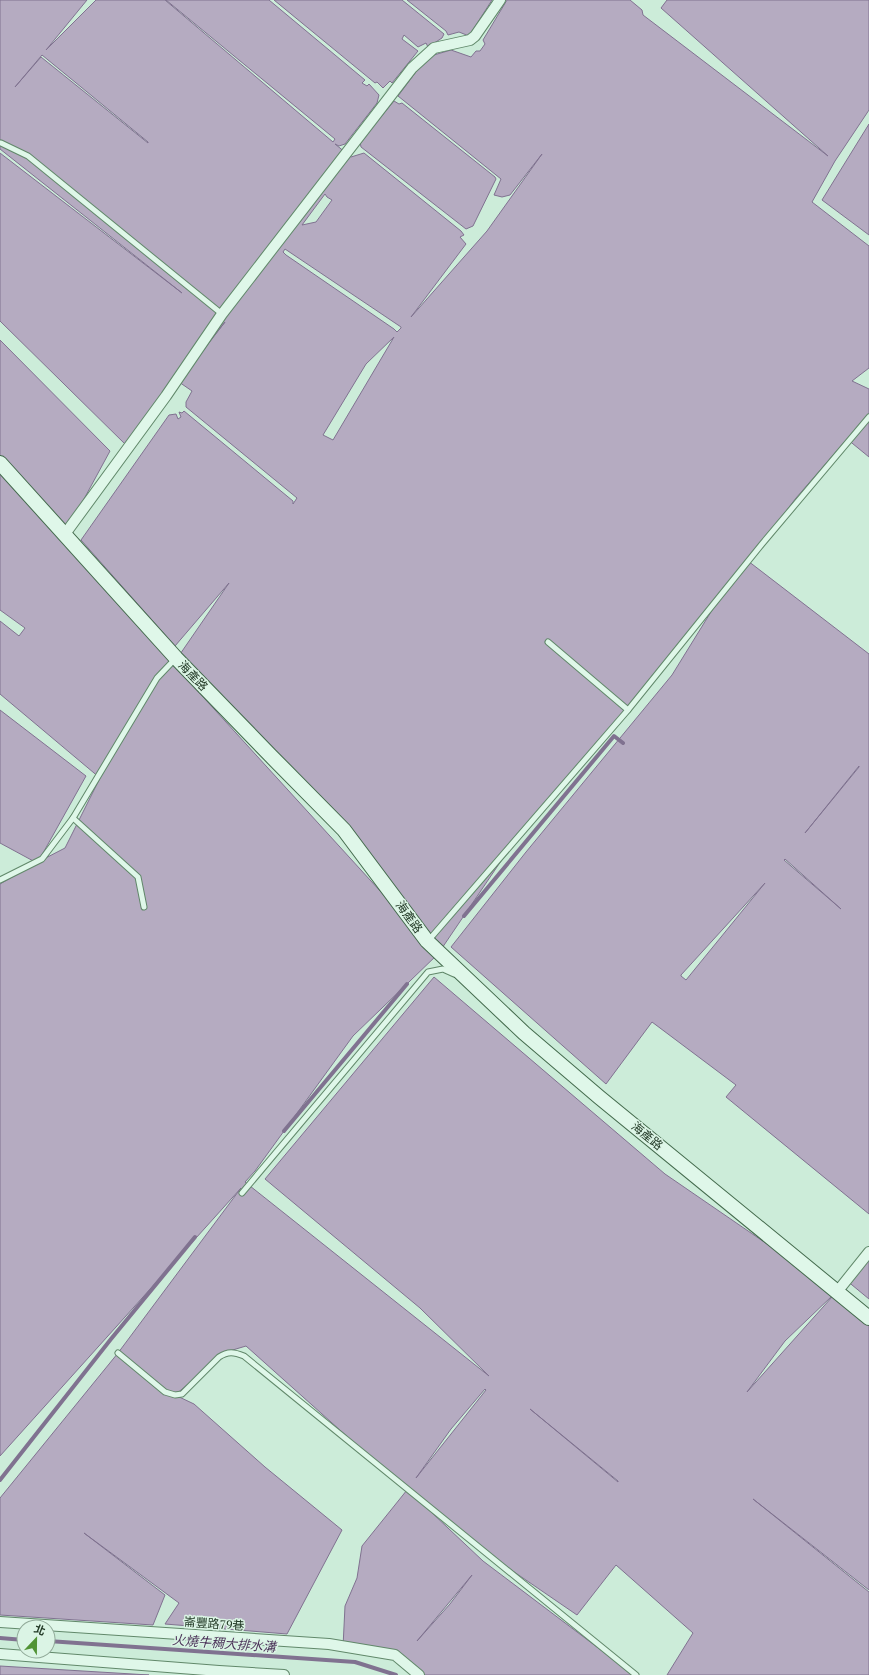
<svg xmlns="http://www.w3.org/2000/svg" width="869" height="1675" viewBox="0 0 869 1675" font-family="'PT Serif','Noto Sans TC',serif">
	<rect width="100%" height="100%" fill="#ccecd9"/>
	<g fill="#b5abc1" stroke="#807290" fill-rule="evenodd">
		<path d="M 0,0 L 87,0 L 46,50 L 96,0 L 165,0 L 333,142 L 335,139 L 166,0 L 269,0 L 365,80 L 362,83 L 367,86 L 369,84 L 379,95 L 377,103 L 345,144 L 339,146 L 335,144 L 351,157 L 364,153 L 461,231 L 464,235 L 460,237 L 466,244 L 411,317 L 487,231 L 542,154 L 510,195 L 502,197 L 494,195 L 501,179 L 398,96 L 427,57 L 451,50 L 471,57 L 476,51 L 480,51 L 485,44 L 483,40 L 507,0 L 630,0 L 642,10 L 643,15 L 828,156 L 661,8 L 667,0 L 869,0 L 869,110 L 835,161 L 812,202 L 869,246 L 869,368 L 852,381 L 869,389 L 869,457 L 847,439 L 796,498 L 748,561 L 869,654 L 869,1214 L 726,1097 L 736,1085 L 652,1022 L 606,1084 L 451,947 L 526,852 L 672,675 L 714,607 L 520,833 L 438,954 L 353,1036 L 255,1171 L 245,1182 L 489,1376 L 420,1308 L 265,1179 L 434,977 L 665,1174 L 837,1292 L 869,1318 L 869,1590 L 753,1499 L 869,1592 L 869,1675 L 667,1675 L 693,1633 L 616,1565 L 577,1615 L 485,1552 L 413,1495 L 483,1561 L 634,1675 L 419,1675 L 401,1660 L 343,1647 L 345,1606 L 357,1578 L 362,1546 L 407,1490 L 246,1346 L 226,1352 L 175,1395 L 194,1404 L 265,1467 L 342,1530 L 287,1634 L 165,1624 L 179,1603 L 84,1533 L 165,1595 L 153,1625 L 0,1615 L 0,1498 L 118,1353 L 241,1188 L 0,1456 L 0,884 L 37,863 L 0,843 L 0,710 L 86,776 L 38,862 L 65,848 L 100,778 L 0,694 L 0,621 L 19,636 L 25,628 L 0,610 L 0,469 L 163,653 L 433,949 L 349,841 L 176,660 L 229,583 L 175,646 L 81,540 L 169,415 L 176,414 L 178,419 L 181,417 L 179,412 L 182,413 L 184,411 L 293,501 L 293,504 L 297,498 L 186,407 L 186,402 L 192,391 L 179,382 L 225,322 L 127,446 L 0,321 L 0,153 L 182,293 L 0,149 ZM 42,55 L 148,142 L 148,143 L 41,57 L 15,87 ZM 325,194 L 327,197 L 332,200 L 316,222 L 302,225 ZM 285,249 L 401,327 L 401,328 L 397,332 L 394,329 L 286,255 L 283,252 ZM 394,337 L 333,440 L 323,435 L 366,364 ZM 859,766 L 859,767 L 805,833 ZM 785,859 L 841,909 L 784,860 ZM 765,883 L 686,980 L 681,976 L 681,975 ZM 832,1296 L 832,1297 L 747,1392 L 785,1341 ZM 485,1389 L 486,1390 L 416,1478 L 451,1429 ZM 530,1409 L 618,1481 L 618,1482 ZM 472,1575 L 450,1604 L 417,1641 Z"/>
		<path d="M 274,0 L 402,0 L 444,34 L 442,38 L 428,47 L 426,43 L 418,47 L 404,35 L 402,39 L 418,51 L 392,83 L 390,81 L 383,88 L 377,82 L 375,83 Z"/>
		<path d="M 407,0 L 492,0 L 469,36 L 459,32 L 448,35 L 446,31 Z"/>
		<path d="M 394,101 L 399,104 L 402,103 L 495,177 L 496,179 L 473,226 L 466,229 L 361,147 L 360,142 Z"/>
		<path d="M 869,124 L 869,235 L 822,200 Z"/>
		<path d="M 0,340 L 110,451 L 65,534 L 0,465 Z"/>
		<path d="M 869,1252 L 869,1299 L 846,1280 Z"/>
		<path d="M 0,1666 L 149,1675 L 0,1675 Z"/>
	</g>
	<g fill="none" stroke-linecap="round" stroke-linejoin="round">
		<g stroke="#807290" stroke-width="4">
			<path d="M 464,916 L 614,736 L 623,743"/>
			<path d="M 284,1131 L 407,984"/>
			<path d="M 0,1480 L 111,1339 L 195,1237"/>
			<path d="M 0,1638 L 24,1640"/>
			<path d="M 48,1641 L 355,1662 L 396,1675"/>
		</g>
		<defs>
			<g id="lane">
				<path d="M 1,143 L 28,156 L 222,314"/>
				<path d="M 548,642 L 628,710"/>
				<path d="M 73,818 L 138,877 L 144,907"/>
				<path d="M 0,880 L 42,859 L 73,818 L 157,678 L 176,658"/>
				<path d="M 428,941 L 628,710 L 762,544 L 869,417"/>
				<path d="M 242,1193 L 428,972 L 443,969 L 454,974"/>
				<path d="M 118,1353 L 165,1392 L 175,1395 L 182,1394 L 219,1357 C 228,1351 234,1352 244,1356 L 636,1675"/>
			</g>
			<g id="street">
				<path d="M 65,534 L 166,396 L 222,314 L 412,68 L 434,48 L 470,40 L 475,36 L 500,0"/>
				<path d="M 837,1292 L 869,1252"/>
				<path d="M 0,1622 L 329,1644 L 395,1655 L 419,1675"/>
				<path d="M 0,1654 L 219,1671 L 284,1675"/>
			</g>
			<path id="secondary" d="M 0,463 L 176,658 L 270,755 L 344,830 L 427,941 L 524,1033 L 599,1097 L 869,1318"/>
		</defs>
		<use href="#lane" stroke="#61886a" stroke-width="7"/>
		<use href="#street" stroke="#61886a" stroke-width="12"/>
		<use href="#secondary" stroke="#436a4c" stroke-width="16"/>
		<use href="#lane" stroke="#dff7e9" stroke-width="5"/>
		<use href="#street" stroke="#dff7e9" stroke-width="10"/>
		<use href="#secondary" stroke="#dff7e9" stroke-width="14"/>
	</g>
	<g text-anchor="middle" stroke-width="3" stroke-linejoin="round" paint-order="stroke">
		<g font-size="12" fill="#233a27" stroke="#dbf4e5">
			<text transform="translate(193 676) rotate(46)" y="4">海產路</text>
			<text transform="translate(409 917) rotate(54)" y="4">海產路</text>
			<text transform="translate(647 1136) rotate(39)" y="4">海產路</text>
			<text transform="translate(214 1624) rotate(4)" y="4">崙豐路79巷</text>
		</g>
		<g font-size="13" font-style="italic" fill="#4b3359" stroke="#dbf4e5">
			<text transform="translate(224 1643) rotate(4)" y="5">火燒牛稠大排水溝</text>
		</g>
	</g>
	<g transform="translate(36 1639) rotate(22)"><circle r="19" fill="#dbf4e5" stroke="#91aa99"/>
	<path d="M0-3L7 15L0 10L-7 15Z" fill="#519335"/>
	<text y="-6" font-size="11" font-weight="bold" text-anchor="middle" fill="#233a27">北</text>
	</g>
</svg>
